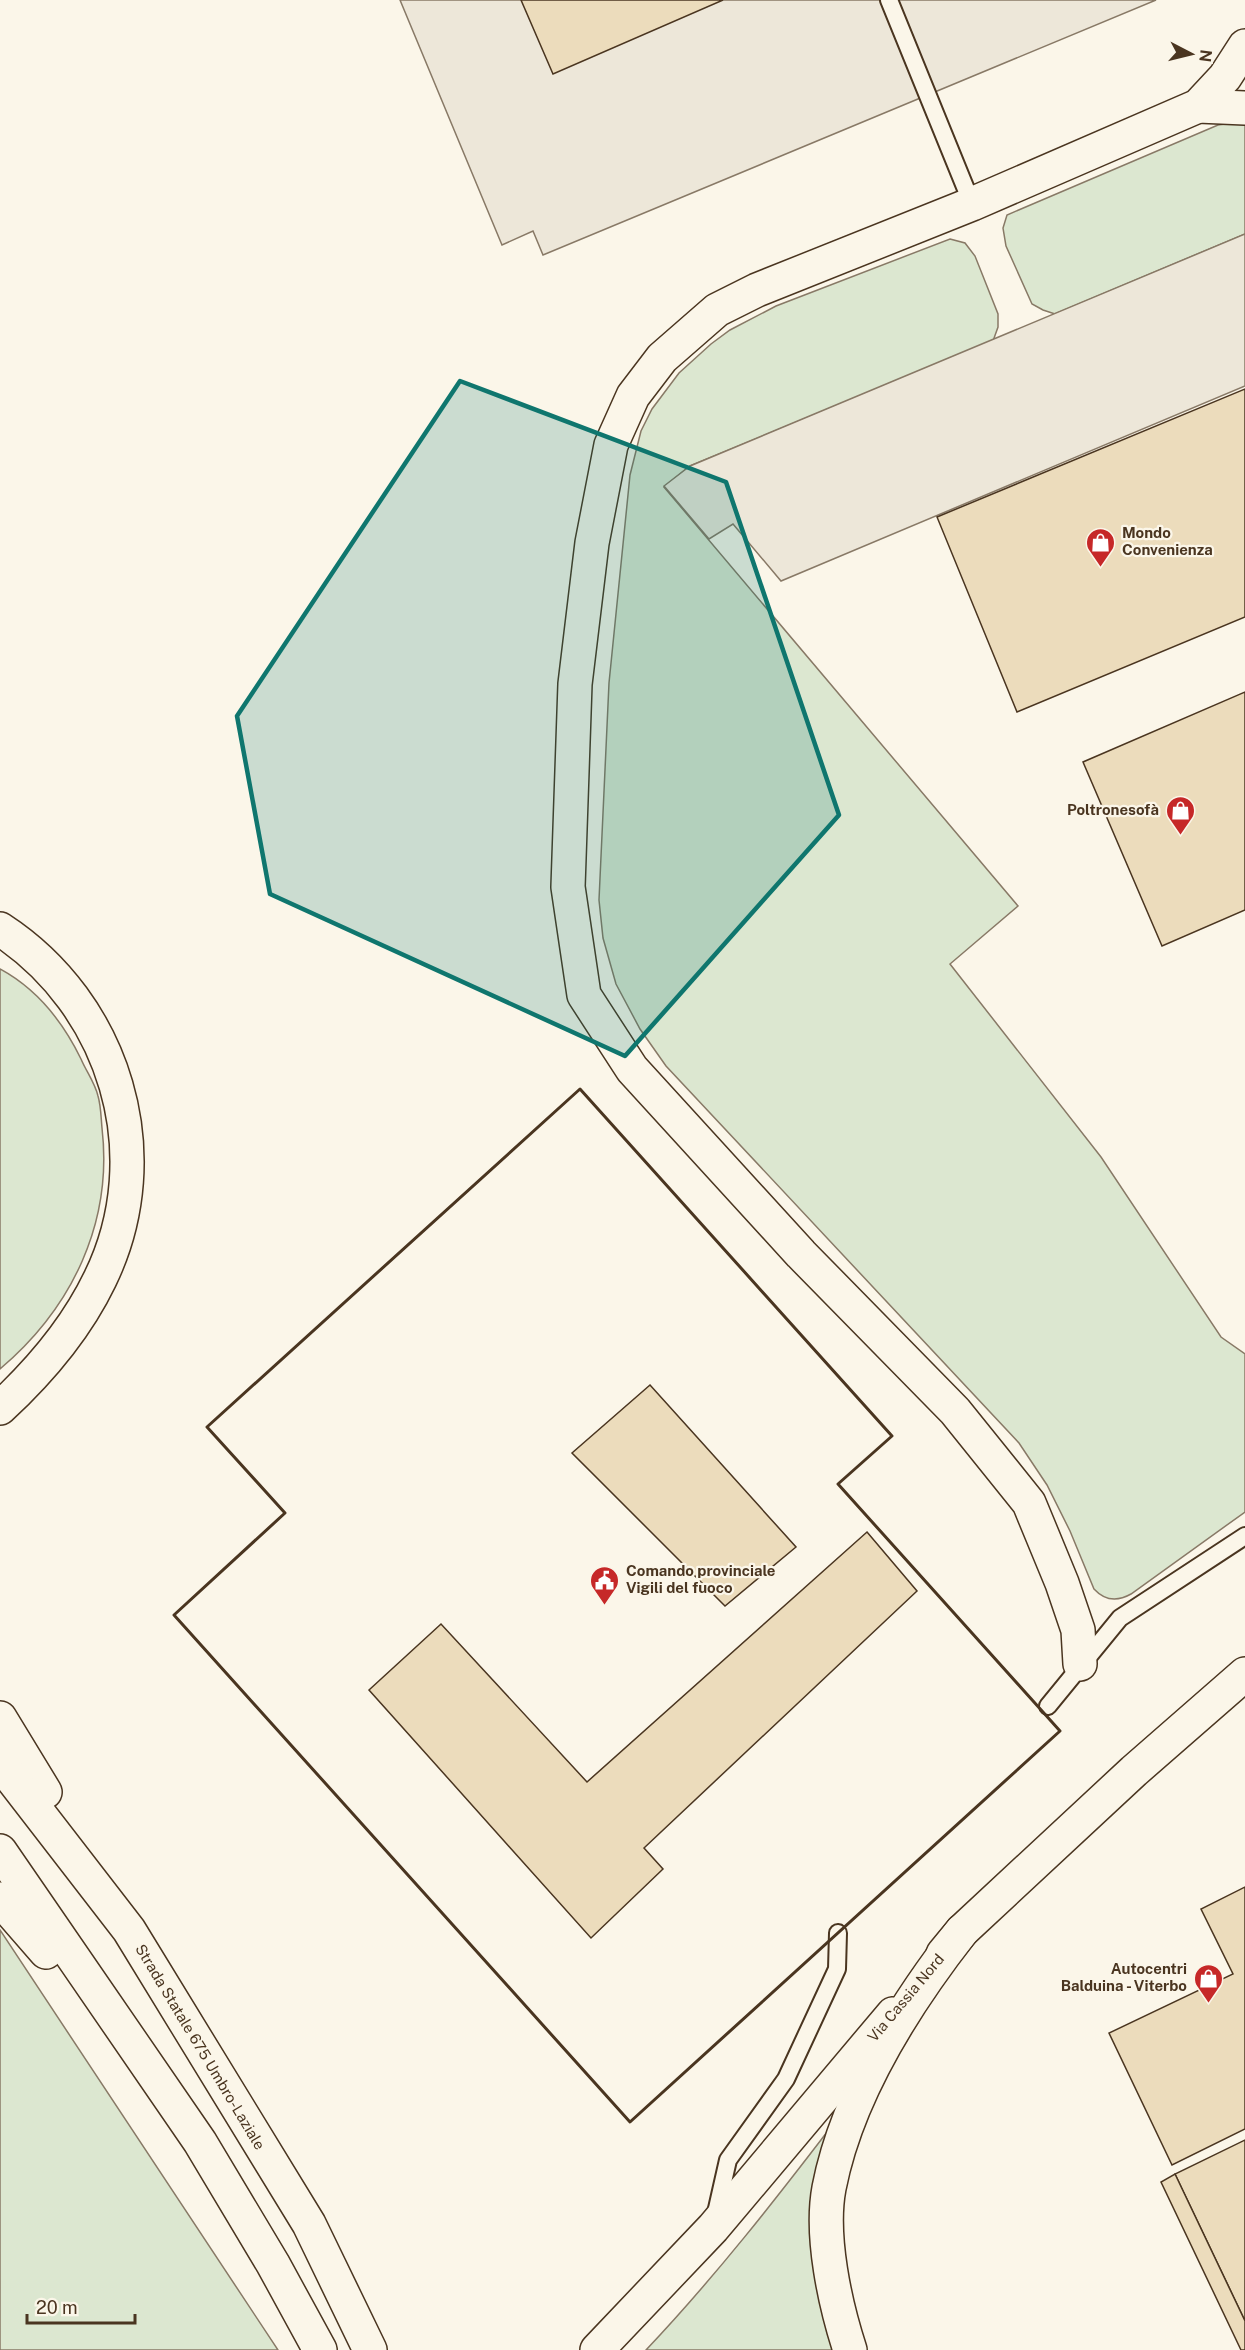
<svg xmlns="http://www.w3.org/2000/svg" width="1245" height="2350" viewBox="0 0 1245 2350" font-family="'Public Sans',sans-serif">
	<rect width="100%" height="100%" fill="#fbf6e9"/>
	<g fill="#dce7d0" stroke="#887966" stroke-width="1.5">
		<path d="M 1245,121 L 1245,234 L 1055,314 L 1043,310 L 1032,304 L 1006,246 L 1003,228 L 1007,215 L 1218,125 Z"/>
		<path d="M 950,239 L 965,243 L 975,256 L 998,314 L 998,327 L 993,341 L 690,466 L 664,487 L 1018,906 L 950,964 L 1101,1157 L 1221,1337 L 1245,1354 L 1245,1512 L 1131,1594 C 1117,1602 1105,1601 1094,1589 L 1070,1531 L 1047,1485 L 1019,1443 L 666,1066 L 640,1029 L 616,984 L 603,938 L 599,900 L 609,683 L 630,475 L 641,431 L 652,409 L 679,373 L 711,344 L 730,330 L 776,306 Z"/>
		<path d="M 0,969 C 37,989 63,1022 81,1059 C 86,1071 95,1083 98,1096 C 101,1106 101,1118 102,1128 C 113,1223 72,1308 0,1369 Z"/>
		<path d="M 0,1930 L 278,2350 L 0,2350 Z"/>
		<path d="M 837,2119 L 836,2350 L 646,2350 C 715,2277 776,2199 837,2119 Z"/>
	</g>
	<g fill="#ede7d9" stroke="#887966" stroke-width="1.5">
		<path d="M 400,0 L 1156,0 L 543,255 L 533,231 L 502,245 Z"/>
		<path d="M 1245,234 L 1245,386 L 781,581 L 733,524 L 709,539 L 664,486 L 690,466 Z"/>
	</g>
	<g fill="#ecdcbc" stroke="#4a3520" stroke-width="1.5">
		<path d="M 521,0 L 723,0 L 553,74 Z"/>
		<path d="M 1245,389 L 1245,617 L 1017,712 L 937,517 Z"/>
		<path d="M 1245,692 L 1245,910 L 1162,946 L 1083,762 Z"/>
		<path d="M 650,1385 L 796,1547 L 725,1606 L 572,1453 Z"/>
		<path d="M 867,1532 L 917,1591 L 644,1848 L 663,1869 L 591,1938 L 369,1690 L 441,1624 L 587,1782 Z"/>
		<path d="M 1245,1887 L 1245,2129 L 1172,2165 L 1109,2033 L 1233,1974 L 1201,1909 Z"/>
		<path d="M 1245,2140 L 1245,2321 L 1175,2174 Z"/>
		<path d="M 1175,2174 L 1245,2321 L 1245,2350 L 1241,2350 L 1161,2182 Z"/>
	</g>
	<g fill="none" stroke-linecap="round" stroke-linejoin="round">
		<defs>
			<g id="lane">
				<path d="M 889,0 L 972,204"/>
				<path d="M 1048,1706 L 1120,1618 L 1245,1536"/>
				<path d="M 716,2213 L 728,2160 L 786,2079 L 837,1969 L 838,1933"/>
			</g>
			<g id="street">
				<path d="M 1198,106 L 1245,108"/>
				<path d="M 1080,1664 L 1078,1630 L 1062,1583 L 1029,1503 L 955,1411 L 801,1254 L 632,1069 L 584,995 L 568,887 L 575,684 L 592,543 L 611,445 L 633,396 L 662,358 L 717,310 L 757,290 L 972,204 L 1198,106 L 1225,77 L 1245,46"/>
			</g>
			<g id="primary">
				<path d="M 943,1954 L 962,1931 L 1134,1771 L 1245,1674"/>
				<path d="M 597,2350 L 713,2228 L 893,2014"/>
			</g>
			<g id="highway">
				<path d="M 0,929 C 115,1004 161,1154 100,1279 C 76,1329 40,1371 0,1408"/>
				<path d="M 0,1718 L 45,1792"/>
				<path d="M 0,1763 L 129,1930 L 309,2224 L 370,2350"/>
				<path d="M 0,1851 L 200,2142 L 273,2264 L 320,2350"/>
				<path d="M 0,1899 L 46,1952"/>
				<path d="M 850,2350 C 835,2304 820,2236 829,2188 C 847,2095 905,2004 962,1931"/>
			</g>
		</defs>
		<use href="#lane" stroke="#4a3520" stroke-width="20"/>
		<use href="#street" stroke="#4a3520" stroke-width="36"/>
		<use href="#primary" stroke="#4a3520" stroke-width="36"/>
		<use href="#highway" stroke="#4a3520" stroke-width="36"/>
		<use href="#lane" stroke="#fbf6e9" stroke-width="16"/>
		<use href="#street" stroke="#fbf6e9" stroke-width="33"/>
		<use href="#primary" stroke="#fbf6e9" stroke-width="33"/>
		<use href="#highway" stroke="#fbf6e9" stroke-width="33"/>
		<path stroke="#4a3520" stroke-width="3" d="M 580,1089 L 892,1436 L 838,1484 L 1060,1731 L 630,2122 L 174,1615 L 285,1513 L 207,1427 Z"/>
	</g>
	<path fill="#0f766e" fill-opacity="0.2" stroke="#0f766e" stroke-width="4.5" stroke-linejoin="round" d="M 460,381 L 726,482 L 839,815 L 625,1056 L 270,894 L 237,716 Z"/>
	<defs>
		<symbol id="shop-pin" viewBox="-11 -11 22 30"><path d="M0 17L-7.5 6A9.5 9.5 0 1 1 7.5 6Z" fill="#c62828" stroke="#fbf6e9"/><path d="M-5-2.5h2.3a2.7 3.5 0 0 1 5.4 0H5L5.5 6h-11ZM-1.5-2.5h3a1.5 2.3 0 0 0-3 0Z" fill="#fff"/></symbol>
		<symbol id="civic-pin" viewBox="-11 -11 22 30"><path d="M0 17L-7.5 6A9.5 9.5 0 1 1 7.5 6Z" fill="#c62828" stroke="#fbf6e9"/><path d="M-.6-6.5H3V-4.5H.6V-3L4-1V1h2V6H-6V1h2V-1L-.6-3ZM-1.2 2.5V6h2.4V2.5Z" fill="#fff"/></symbol>
	</defs>
	<g fill-rule="evenodd">
		<use href="#shop-pin" x="1084" y="526" width="33" height="45"/>
		<use href="#shop-pin" x="1164" y="794" width="33" height="45"/>
		<use href="#civic-pin" x="588" y="1564" width="33" height="45"/>
		<use href="#shop-pin" x="1192" y="1962" width="33" height="45"/>
	</g>
	<g text-anchor="middle" stroke-width="4.5" stroke-linejoin="round" paint-order="stroke">
		<g font-size="15" font-weight="bold" fill="#4a3520" stroke="#fbf6e9" text-anchor="start">
			<text x="1122" y="538">Mondo<tspan x="1122" dy="17">Convenienza</tspan></text>
			<text x="1159" y="815" text-anchor="end">Poltronesofà</text>
			<text x="626" y="1576">Comando provinciale<tspan x="626" dy="17">Vigili del fuoco</tspan></text>
			<text x="1187" y="1974" text-anchor="end">Autocentri<tspan x="1187" dy="17">Balduina - Viterbo</tspan></text>
		</g>
		<g font-size="15" fill="#4a3520" stroke="#fbf6e9">
			<text transform="translate(906 1998) rotate(-50)" y="5">Via Cassia Nord</text>
			<text transform="translate(200 2047) rotate(59)" y="5">Strada Statale 675 Umbro-Laziale</text>
		</g>
	</g>
	<g transform="translate(1191 54) rotate(97)" stroke="#fbf6e9" stroke-width="4.5" paint-order="stroke">
	<path d="M0-4.5L10 22L0 15L-10 22Z" fill="#4a3520"/>
	<text y="-9" font-size="16" font-weight="bold" text-anchor="middle" fill="#4a3520">N</text>
	</g>
	<path d="M27 2314v9h108v-9" fill="none" stroke="#4a3520" stroke-width="3"/>
	<text x="36" y="2314" font-size="18" fill="#4a3520" stroke="#fbf6e9" stroke-width="4.5" paint-order="stroke">20 m</text>
</svg>
